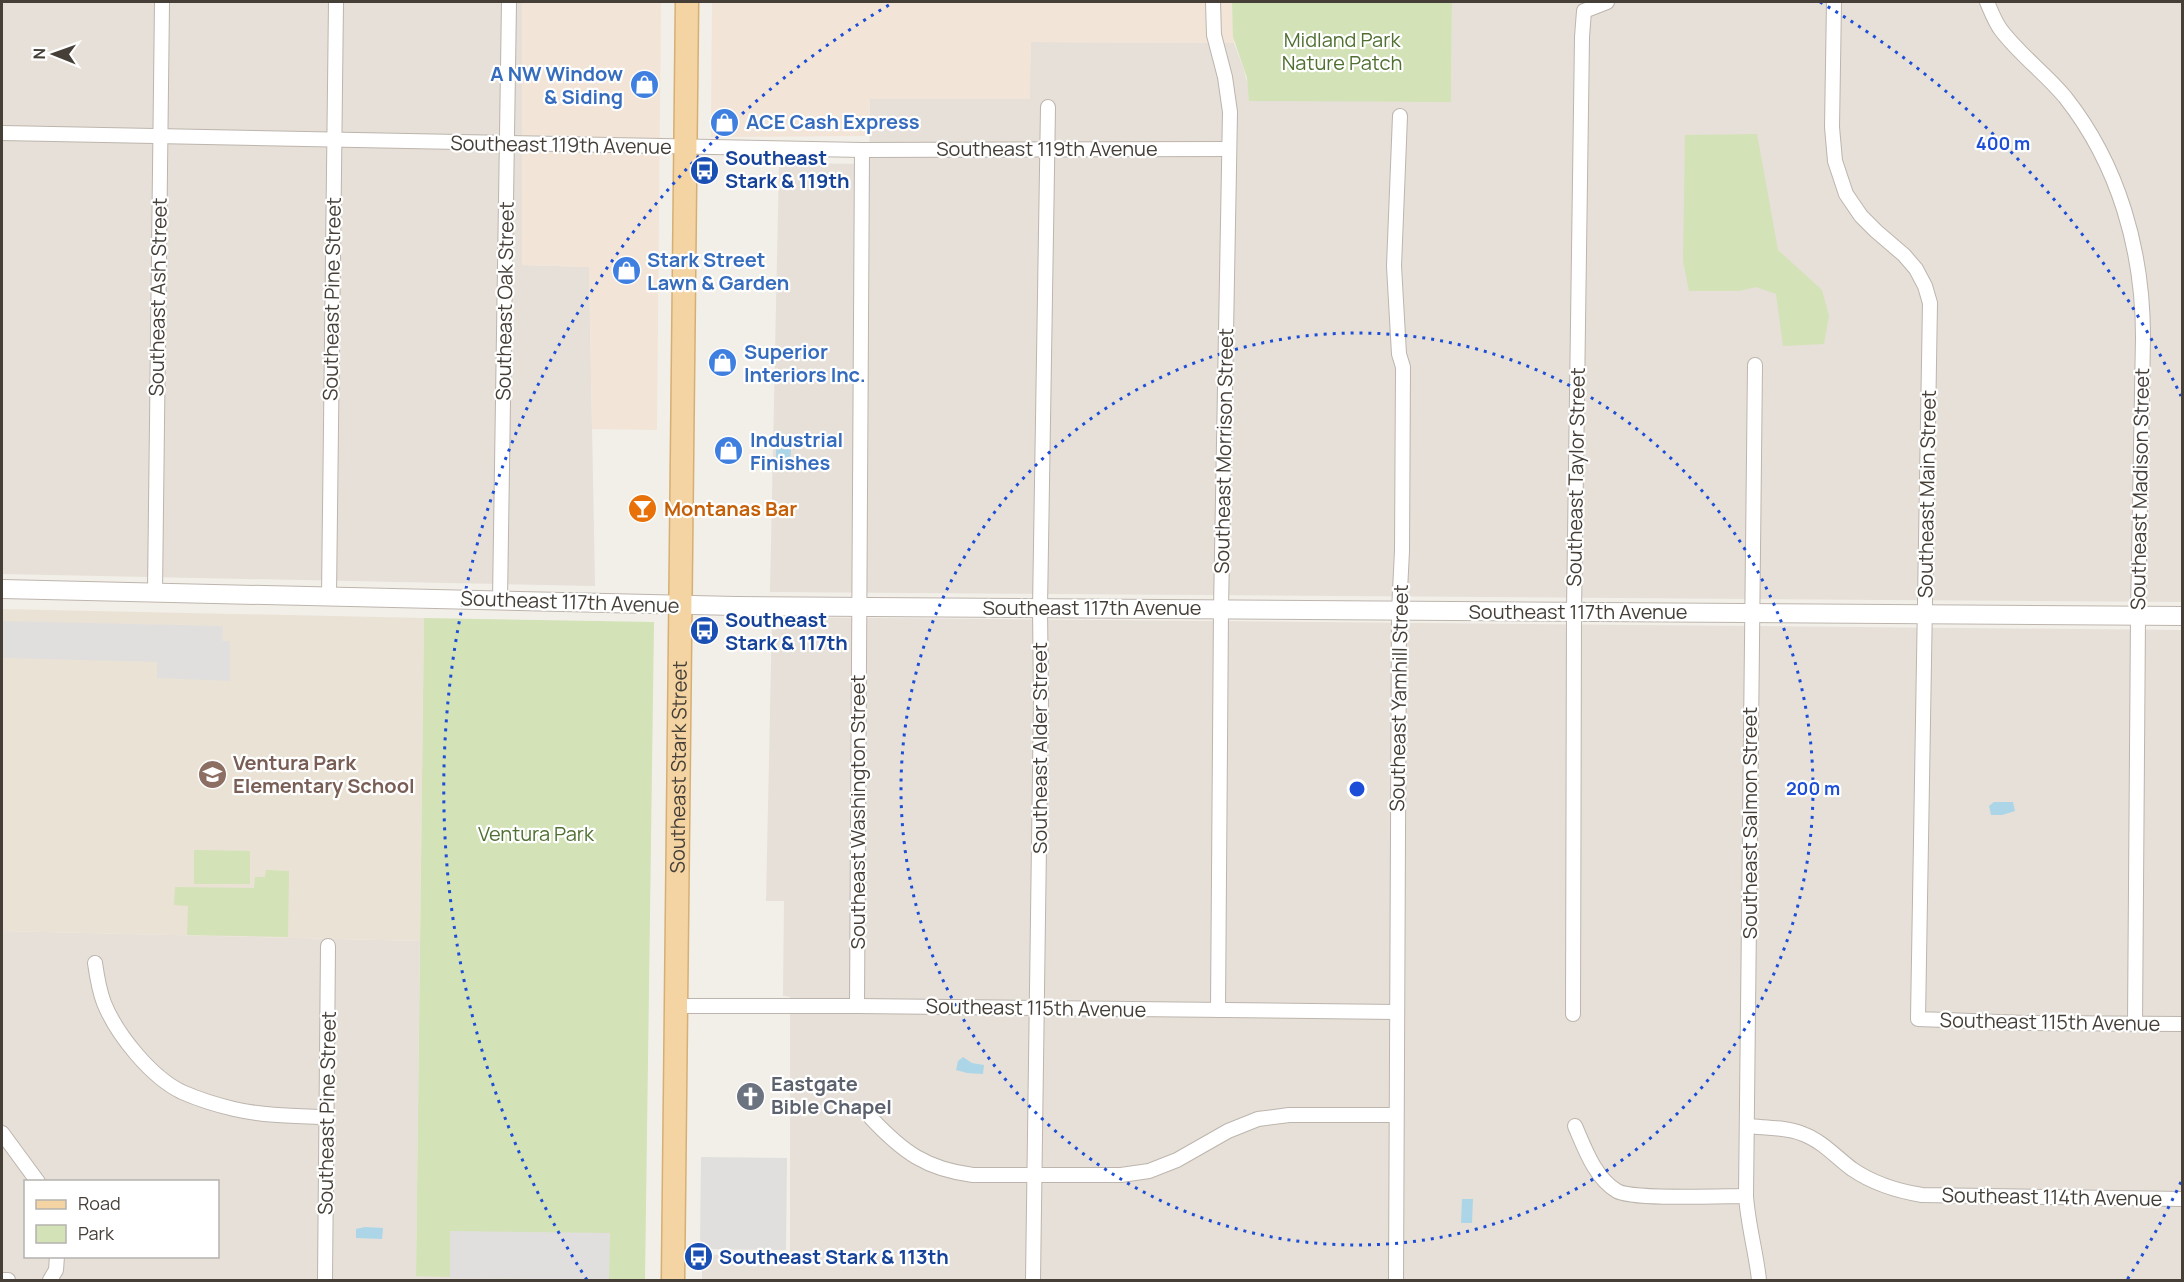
<svg xmlns="http://www.w3.org/2000/svg" width="2184" height="1282" viewBox="0 0 2184 1282" font-family="Manrope,sans-serif">
	<rect width="100%" height="100%" fill="#f2efe9"/>
	<g fill="#e6e0d8" fill-rule="evenodd">
		<path d="M 2,2 L 522,2 L 522,265 L 589,267 L 595,586 L 2,574 Z"/>
		<path d="M 1452,2 L 2182,2 L 2182,602 L 770,592 L 779,163 L 869,164 L 870,99 L 1029,99 L 1031,42 L 1234,43 L 1243,67 L 1249,89 L 1451,102 Z"/>
		<path d="M 772,617 L 2182,630 L 2182,1280 L 1921,1279 L 1920,1280 L 702,1280 L 702,1255 L 790,1254 L 790,997 L 783,996 L 784,901 L 766,901 Z"/>
		<path d="M 2,931 L 420,941 L 416,1275 L 556,1280 L 2,1280 ZM 26,1182 L 218,1182 L 218,1256 L 26,1256 Z"/>
	</g>
	<g fill="#f2e4d7">
		<path d="M 522,2 L 661,2 L 657,430 L 592,429 L 589,267 L 522,265 Z"/>
		<path d="M 712,2 L 1232,2 L 1234,43 L 1031,42 L 1030,99 L 870,99 L 869,136 L 711,137 Z"/>
	</g>
	<path fill="#eae2d5" d="M 2,609 L 424,618 L 420,941 L 2,931 Z"/>
	<g fill="#d3e2b7">
		<path d="M 1232,2 L 1452,2 L 1451,102 L 1249,101 L 1247,78 L 1233,37 Z"/>
		<path d="M 1757,134 L 1778,250 L 1822,290 L 1829,316 L 1824,344 L 1783,346 L 1776,294 L 1756,287 L 1739,291 L 1689,291 L 1683,261 L 1685,135 Z"/>
		<path d="M 424,618 L 654,622 L 645,1280 L 556,1280 L 416,1276 Z"/>
		<path d="M 194,850 L 250,851 L 250,884 L 194,884 Z"/>
		<path d="M 266,870 L 289,871 L 288,937 L 187,935 L 188,906 L 174,905 L 175,887 L 254,888 L 255,877 L 265,877 Z"/>
	</g>
	<g fill="#e1dfdd">
		<path d="M 2,621 L 223,626 L 222,641 L 230,641 L 230,681 L 157,678 L 157,662 L 2,658 Z"/>
		<path d="M 701,1157 L 787,1158 L 786,1250 L 700,1249 Z"/>
		<path d="M 450,1231 L 610,1233 L 609,1280 L 450,1278 Z"/>
	</g>
	<g fill="#acd5e8">
		<path d="M 776,437 L 796,437 L 796,448 L 791,448 L 790,465 L 776,465 Z"/>
		<path d="M 1994,802 L 2013,802 L 2015,811 L 2002,815 L 1991,815 L 1989,806 Z"/>
		<path d="M 963,1057 L 972,1063 L 984,1065 L 983,1074 L 967,1073 L 956,1070 L 958,1061 Z"/>
		<path d="M 1462,1199 L 1473,1199 L 1472,1223 L 1461,1223 Z"/>
		<path d="M 365,1227 L 383,1228 L 382,1239 L 356,1238 L 356,1229 Z"/>
	</g>
	<g fill="none" stroke-linecap="round" stroke-linejoin="round">
		<defs>
			<g id="minor">
				<path d="M 1213,2 L 1214,35 L 1225,77 L 1230,112 L 1221,609 L 1218,1010"/>
				<path d="M 1834,2 L 1832,127 L 1835,161 L 1846,194 L 1861,216 L 1876,231 L 1904,255 L 1916,269 L 1925,286 L 1930,303 L 1918,1019 L 2026,1023 L 2182,1024"/>
				<path d="M 1987,2 C 1991,11 1995,22 2001,30 C 2020,55 2045,73 2065,97 C 2119,165 2143,251 2143,337 L 2138,616 L 2135,1024"/>
				<path d="M 2,133 L 862,150 L 1229,149"/>
				<path d="M 1755,365 C 1750,642 1751,919 1746,1196 C 1748,1225 1756,1252 1759,1280"/>
				<path d="M 155,592 L 162,2"/>
				<path d="M 329,596 L 336,2"/>
				<path d="M 500,600 L 509,2"/>
				<path d="M 95,963 C 97,977 99,990 104,1003 C 117,1035 151,1077 182,1092 C 198,1099 217,1105 234,1109 C 264,1116 296,1116 326,1117"/>
				<path d="M 676,1006 L 857,1006 L 1397,1012"/>
				<path d="M 857,1006 L 862,150"/>
				<path d="M 1573,1014 L 1574,611 L 1582,37 L 1584,11 L 1607,2"/>
				<path d="M 871,1118 C 903,1152 926,1169 973,1175 L 1121,1175 L 1149,1171 L 1177,1160 L 1228,1131 L 1258,1119 L 1289,1115 L 1396,1115"/>
				<path d="M 1575,1126 C 1585,1149 1595,1178 1617,1191 C 1632,1200 1723,1196 1746,1196"/>
				<path d="M 1747,1126 C 1765,1128 1786,1127 1803,1134 C 1822,1141 1836,1157 1852,1169 C 1874,1184 1897,1191 1922,1195 L 2182,1199"/>
				<path d="M 2,1133 L 38,1182"/>
				<path d="M 2,1280 L 8,1280"/>
				<path d="M 50,1280 L 56,1270 L 57,1256"/>
				<path d="M 325,1280 L 328,946"/>
				<path d="M 1033,1280 L 1041,699 L 1040,608 L 1048,107"/>
				<path d="M 1396,1280 L 1399,611 L 1402,551 L 1403,367 L 1399,354 L 1394,266 L 1400,116"/>
			</g>
			<path id="tertiary" d="M 2,589 L 736,606 L 2182,616"/>
			<g id="primary">
				<path id="s1" d="M 673,1280 L 687,2"/>
			</g>
		</defs>
		<use href="#minor" stroke="#bdb5ad" stroke-width="16"/>
		<use href="#tertiary" stroke="#bdb5ad" stroke-width="20"/>
		<use href="#primary" stroke="#d6af74" stroke-width="25"/>
		<use href="#minor" stroke="#fff" stroke-width="14"/>
		<use href="#tertiary" stroke="#fff" stroke-width="18"/>
		<use href="#primary" stroke="#f3d4a2" stroke-width="22"/>
	</g>
	<g fill="none" stroke="#1d4ed8" stroke-width="3" stroke-dasharray="3 6">
		<circle cx="1357" cy="789" r="456"/>
		<path d="M2181 1182A913 913 0 0 1 2127 1280M587 1280A913 913 0 0 1 894 2M1820 2A913 913 0 0 1 2181 396"/>
	</g>
	<defs>
		<symbol id="shop-disc" viewBox="-11 -11 22 22"><circle r="9.5" fill="#3f7fe0" stroke="#fff"/><path d="M-5-2.5h2.3a2.7 3.5 0 0 1 5.4 0H5L5.5 6h-11ZM-1.5-2.5h3a1.5 2.3 0 0 0-3 0Z" fill="#fff"/></symbol>
		<symbol id="bus-disc" viewBox="-11 -11 22 22"><circle r="9.5" fill="#1a4fb4" stroke="#fff"/><path d="M-5-6H5V4H4V6H2V4H-2V6H-4V4H-5ZM-3.5-4V0h7V-4ZM-3.5 1.2v1.5H-2V1.2ZM2 1.2v1.5H3.5V1.2Z" fill="#fff"/></symbol>
		<symbol id="bar-disc" viewBox="-11 -11 22 22"><circle r="9.5" fill="#e8710a" stroke="#fff"/><path d="M-6-5H6L.8 .8V4.5H3.5V6h-7V4.5H-.8V.8Z" fill="#fff"/></symbol>
		<symbol id="school-disc" viewBox="-11 -11 22 22"><circle r="9.5" fill="#8d6e63" stroke="#fff"/><path d="M0-5L7-2L0 1L-7-2ZM-4 1L0 2.5L4 1V4Q0 6-4 4Z" fill="#fff"/></symbol>
		<symbol id="church-disc" viewBox="-11 -11 22 22"><circle r="9.5" fill="#6b7280" stroke="#fff"/><path d="M-1.2-6h2.4v3.5h3.3v2.4h-3.3V6h-2.4V-.1h-3.3v-2.4h3.3Z" fill="#fff"/></symbol>
	</defs>
	<g fill-rule="evenodd">
		<use href="#shop-disc" x="628" y="68" width="33" height="33"/>
		<use href="#shop-disc" x="708" y="106" width="33" height="33"/>
		<use href="#bus-disc" x="688" y="154" width="33" height="33"/>
		<use href="#shop-disc" x="610" y="254" width="33" height="33"/>
		<use href="#shop-disc" x="706" y="346" width="33" height="33"/>
		<use href="#shop-disc" x="712" y="434" width="33" height="33"/>
		<use href="#bar-disc" x="626" y="492" width="33" height="33"/>
		<use href="#bus-disc" x="688" y="614" width="33" height="33"/>
		<use href="#school-disc" x="196" y="758" width="33" height="33"/>
		<use href="#church-disc" x="734" y="1080" width="33" height="33"/>
		<use href="#bus-disc" x="682" y="1240" width="33" height="33"/>
	</g>
	<g text-anchor="middle" stroke-width="4.5" stroke-linejoin="round" paint-order="stroke">
		<g font-size="20" fill="#507032" stroke="#fff">
			<text x="1342" y="47">Midland Park<tspan x="1342" dy="23">Nature Patch</tspan></text>
			<text x="536" y="841">Ventura Park</text>
		</g>
		<g font-size="20" font-weight="bold" fill="#366cbe" stroke="#fff" text-anchor="start">
			<text x="623" y="81" text-anchor="end">A NW Window<tspan x="623" dy="23">&amp; Siding</tspan></text>
			<text x="746" y="129">ACE Cash Express</text>
			<text x="647" y="267">Stark Street<tspan x="647" dy="23">Lawn &amp; Garden</tspan></text>
			<text x="744" y="359">Superior<tspan x="744" dy="23">Interiors Inc.</tspan></text>
			<text x="750" y="447">Industrial<tspan x="750" dy="23">Finishes</tspan></text>
		</g>
		<g font-size="20" fill="#453f38" stroke="#fff">
			<text transform="translate(561 145) rotate(1)" y="7">Southeast 119th Avenue</text>
			<text x="1047" y="156">Southeast 119th Avenue</text>
			<text transform="translate(158 297) rotate(-89)" y="7">Southeast Ash Street</text>
			<text transform="translate(332 299) rotate(-89)" y="7">Southeast Pine Street</text>
			<text transform="translate(505 301) rotate(-89)" y="7">Southeast Oak Street</text>
			<text transform="translate(1224 451) rotate(-89)" y="7">Southeast Morrison Street</text>
			<text transform="translate(1576 477) rotate(-89)" y="7">Southeast Taylor Street</text>
			<text transform="translate(2140 489) rotate(-89)" y="7">Southeast Madison Street</text>
			<text transform="translate(1927 494) rotate(-89)" y="7">Southeast Main Street</text>
			<text transform="translate(570 602) rotate(2)" y="7">Southeast 117th Avenue</text>
			<text x="1092" y="615">Southeast 117th Avenue</text>
			<text x="1578" y="619">Southeast 117th Avenue</text>
			<text transform="translate(1399 698) rotate(-89)" y="7">Southeast Yamhill Street</text>
			<text transform="translate(1040 748) rotate(-90)" y="7">Southeast Alder Street</text>
			<text dy="7" stroke="none"><textPath href="#s1" startOffset="513">Southeast Stark Street</textPath></text>
			<text transform="translate(858 812) rotate(-90)" y="7">Southeast Washington Street</text>
			<text transform="translate(1750 823) rotate(-90)" y="7">Southeast Salmon Street</text>
			<text transform="translate(1036 1008) rotate(1)" y="7">Southeast 115th Avenue</text>
			<text transform="translate(2050 1022) rotate(1)" y="7">Southeast 115th Avenue</text>
			<text transform="translate(327 1113) rotate(-89)" y="7">Southeast Pine Street</text>
			<text transform="translate(2052 1197) rotate(1)" y="7">Southeast 114th Avenue</text>
		</g>
		<g font-size="20" font-weight="bold" fill="#164399" stroke="#fff" text-anchor="start">
			<text x="725" y="165">Southeast<tspan x="725" dy="23">Stark &amp; 119th</tspan></text>
			<text x="725" y="627">Southeast<tspan x="725" dy="23">Stark &amp; 117th</tspan></text>
			<text x="719" y="1264">Southeast Stark &amp; 113th</text>
		</g>
		<g font-size="20" font-weight="bold" fill="#c56008" stroke="#fff" text-anchor="start">
			<text x="664" y="516">Montanas Bar</text>
		</g>
		<g font-size="20" font-weight="bold" fill="#785e54" stroke="#fff" text-anchor="start">
			<text x="233" y="770">Ventura Park<tspan x="233" dy="23">Elementary School</tspan></text>
		</g>
		<g font-size="20" font-weight="bold" fill="#5b616d" stroke="#fff" text-anchor="start">
			<text x="771" y="1091">Eastgate<tspan x="771" dy="23">Bible Chapel</tspan></text>
		</g>
	</g>
	<circle cx="1357" cy="789" r="9" fill="#1d4ed8" stroke="#fff" stroke-width="3"/>
	<g font-size="18" text-anchor="middle" font-weight="bold" fill="#1d4ed8" stroke="#fff" stroke-width="4.5" stroke-linejoin="round" paint-order="stroke">
		<text x="2003" y="150">400 m</text>
		<text x="1813" y="795">200 m</text>
	</g>
	<rect width="2184" height="1282" fill="none" stroke="#453f38" stroke-width="6"/>
	<rect x="24" y="1180" width="195" height="78" fill="#ffffff" stroke="#b5b2af" stroke-width="1.5"/>
	<rect x="36" y="1200" width="30" height="9" fill="#f3d4a2" stroke="#b5b2af" stroke-width="1.5"/>
	<text x="78" y="1210" font-size="18" fill="#453f38">Road</text>
	<rect x="36" y="1225" width="30" height="18" fill="#d3e2b7" stroke="#b5b2af" stroke-width="1.5"/>
	<text x="78" y="1240" font-size="18" fill="#453f38">Park</text>
	<g transform="translate(54 54) rotate(271)" stroke="#ffffff" stroke-width="4.5" paint-order="stroke">
	<path d="M0-4.5L10 22L0 15L-10 22Z" fill="#453f38"/>
	<text y="-9" font-size="16" font-weight="bold" text-anchor="middle" fill="#453f38">N</text>
	</g>
</svg>
